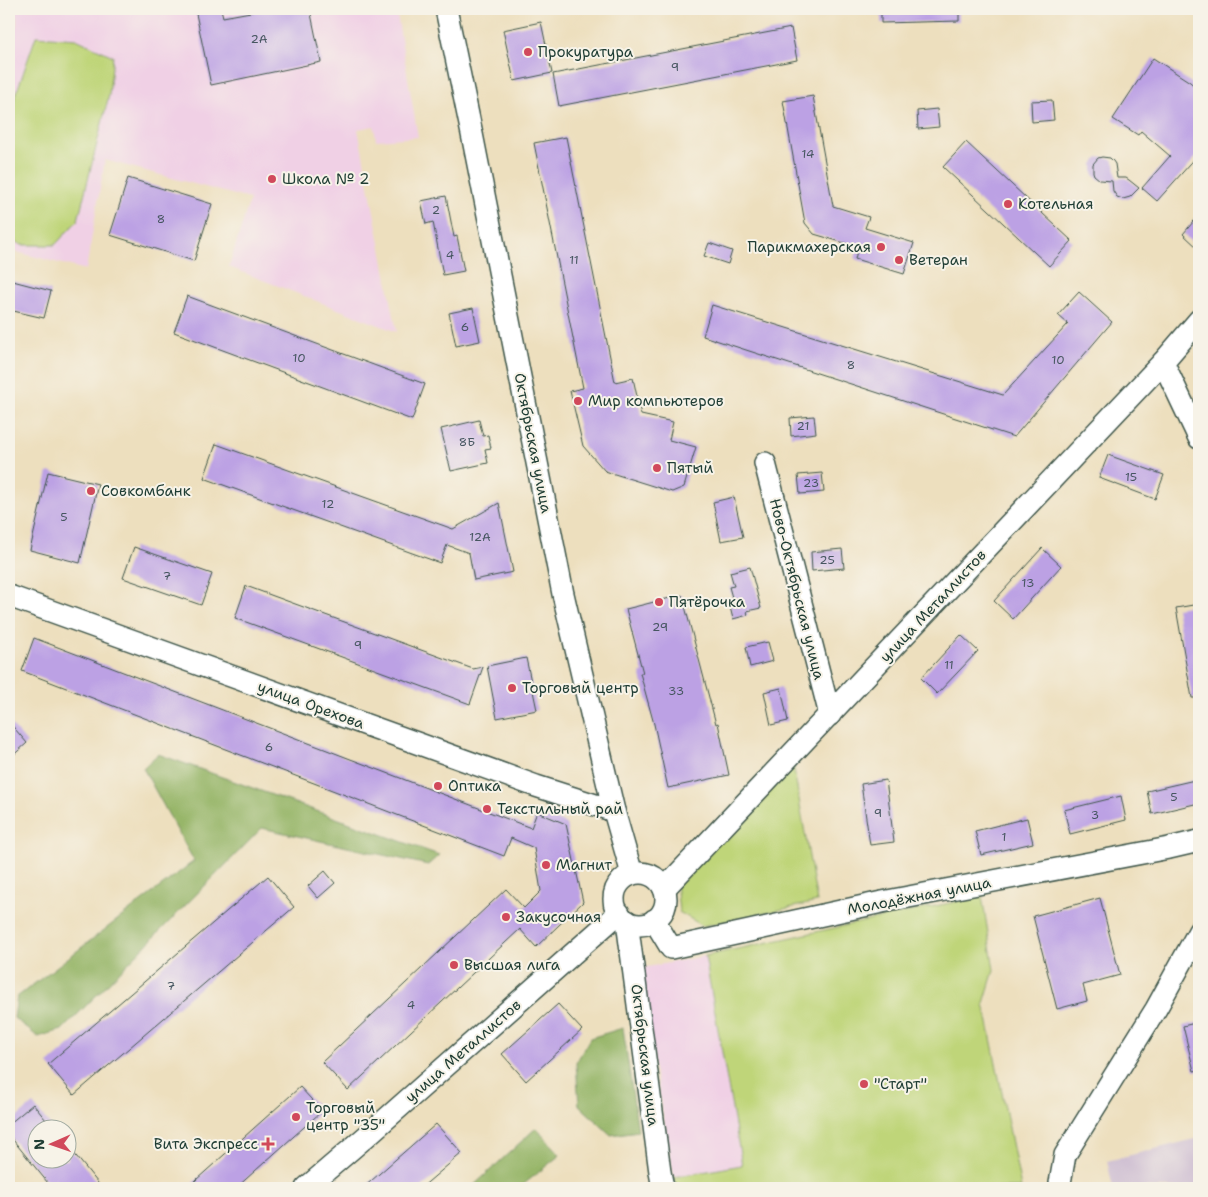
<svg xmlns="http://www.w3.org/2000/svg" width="1208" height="1197" viewBox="0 0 1208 1197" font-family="'Shantell Sans',sans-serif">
	<rect width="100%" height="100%" fill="#f7f3e8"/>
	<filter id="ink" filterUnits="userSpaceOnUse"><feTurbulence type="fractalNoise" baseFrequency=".02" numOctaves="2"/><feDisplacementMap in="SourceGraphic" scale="10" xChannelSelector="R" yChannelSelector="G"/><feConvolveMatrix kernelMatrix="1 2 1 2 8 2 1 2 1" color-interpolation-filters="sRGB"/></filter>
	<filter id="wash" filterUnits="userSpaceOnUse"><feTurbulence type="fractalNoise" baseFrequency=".0096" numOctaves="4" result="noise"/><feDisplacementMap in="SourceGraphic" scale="20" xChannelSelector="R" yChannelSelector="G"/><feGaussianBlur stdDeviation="1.12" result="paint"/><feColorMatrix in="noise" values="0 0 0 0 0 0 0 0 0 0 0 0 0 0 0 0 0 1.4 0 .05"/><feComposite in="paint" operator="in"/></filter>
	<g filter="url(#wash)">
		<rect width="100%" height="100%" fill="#eddfbe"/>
		<g fill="#f0d0e5">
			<path d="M 16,9 L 396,9 L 418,137 L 376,140 L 374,126 L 358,129 L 397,332 L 229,267 L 250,199 L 105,160 L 86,270 L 9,250 L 9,55 L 17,23 Z"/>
			<path d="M 705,956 L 742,1165 L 674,1177 L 637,969 Z"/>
		</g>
		<path fill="#cebed2" d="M 1199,1138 L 1199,1188 L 1113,1188 L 1107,1161 Z"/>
		<g fill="#bfd579" stroke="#6f8956">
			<path d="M 36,36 L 76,39 L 113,56 L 109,95 L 78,220 L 55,245 L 21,245 L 9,238 L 9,122 L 15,97 Z"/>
			<path d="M 792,759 L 817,902 L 703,926 L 679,912 L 676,882 Z"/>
			<path d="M 982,896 L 994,970 L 984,1003 L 1021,1188 L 676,1188 L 674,1177 L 742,1165 L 705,956 Z"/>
		</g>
		<g fill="#97b669" stroke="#5b7a4e">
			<path d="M 158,754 L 439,855 L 428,865 L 262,828 L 62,1030 L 38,1037 L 14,1018 L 17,997 L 194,861 L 143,768 Z"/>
			<path d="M 623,1028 L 638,1131 L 611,1135 L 579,1105 L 576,1063 L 590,1038 Z"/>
			<path d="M 536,1128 L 560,1155 L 519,1188 L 471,1188 Z"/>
		</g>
		<g id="blocks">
			<g fill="#bca1e4">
				<path d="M 195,9 L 221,9 L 223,17 L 267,9 L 310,9 L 321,62 L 211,85 Z"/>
				<path d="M 881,9 L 959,9 L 959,21 L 881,23 Z"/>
				<path d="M 541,22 L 552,73 L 514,81 L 503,30 Z"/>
				<path d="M 791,28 L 797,60 L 559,106 L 553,74 Z"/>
				<path d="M 1153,58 L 1190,82 L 1199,90 L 1199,154 L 1157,201 L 1142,188 L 1170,156 L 1141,131 L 1138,135 L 1113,119 Z"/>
				<path d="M 813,96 L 833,206 L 869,217 L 865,228 L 914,243 L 904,274 L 855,259 L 858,247 L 814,234 L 805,223 L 783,101 Z"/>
				<path d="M 1052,100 L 1054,120 L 1032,122 L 1031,101 Z"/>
				<path d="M 937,109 L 939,127 L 918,129 L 917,111 Z"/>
				<path d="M 566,137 L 615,382 L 633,378 L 641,415 L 673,422 L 669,440 L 696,447 L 684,487 L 672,492 L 605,471 L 583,446 L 570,391 L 583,388 L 534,143 Z"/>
				<path d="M 966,142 L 1072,241 L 1049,266 L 943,167 Z"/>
				<path d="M 1102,157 L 1110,158 L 1113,161 L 1115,164 L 1117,178 L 1126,178 L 1129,180 L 1139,188 L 1130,197 L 1123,199 L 1117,197 L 1113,191 L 1112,181 L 1100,180 L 1094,175 L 1093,172 L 1093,164 L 1098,158 Z"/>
				<path d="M 128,178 L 212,204 L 194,261 L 110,235 Z"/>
				<path d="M 446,196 L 454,237 L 457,236 L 464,271 L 443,275 L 433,222 L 426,224 L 421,201 Z"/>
				<path d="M 1199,215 L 1199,249 L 1183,234 Z"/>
				<path d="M 709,243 L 732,251 L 728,264 L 704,256 Z"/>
				<path d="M 9,280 L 51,291 L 44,318 L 9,310 Z"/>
				<path d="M 1079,292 L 1112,322 L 1014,437 L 703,336 L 712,305 L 1003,395 L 1068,324 L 1058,315 Z"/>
				<path d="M 187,296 L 425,384 L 412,420 L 174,332 Z"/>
				<path d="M 473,308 L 480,341 L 456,346 L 449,313 Z"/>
				<path d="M 814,416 L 816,433 L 791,436 L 790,418 Z"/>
				<path d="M 479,420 L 483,436 L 488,435 L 491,448 L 485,449 L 488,463 L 451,471 L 441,429 Z"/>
				<path d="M 216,444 L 453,529 L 499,503 L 513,572 L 474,580 L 469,553 L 447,545 L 440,563 L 204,478 Z"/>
				<path d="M 1108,455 L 1164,475 L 1155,499 L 1099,478 Z"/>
				<path d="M 48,472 L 98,484 L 80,563 L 30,550 Z"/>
				<path d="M 822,473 L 824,492 L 800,494 L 798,475 Z"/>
				<path d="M 734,497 L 743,537 L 721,541 L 713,502 Z"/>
				<path d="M 134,547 L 212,574 L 201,605 L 123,578 Z"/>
				<path d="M 1042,548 L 1061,566 L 1013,619 L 994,601 Z"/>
				<path d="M 842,549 L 844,568 L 812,571 L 811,552 Z"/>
				<path d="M 750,567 L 761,608 L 747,611 L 748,615 L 733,619 L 729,603 L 733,601 L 729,587 L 734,586 L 730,572 Z"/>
				<path d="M 246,586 L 473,669 L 483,667 L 470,704 L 235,618 Z"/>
				<path d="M 682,595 L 716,724 L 718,723 L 729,775 L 668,788 L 654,724 L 640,673 L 643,673 L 626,609 Z"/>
				<path d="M 1199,604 L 1199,698 L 1192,698 L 1176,608 Z"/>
				<path d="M 961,635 L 978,651 L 937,694 L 921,678 Z"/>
				<path d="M 34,638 L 531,828 L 537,812 L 566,824 L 583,902 L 536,947 L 520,929 L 348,1090 L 322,1062 L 506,889 L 524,908 L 541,891 L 534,848 L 511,838 L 504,856 L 22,671 Z"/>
				<path d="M 768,642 L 773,661 L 750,667 L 746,647 Z"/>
				<path d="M 526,658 L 537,710 L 497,718 L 487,666 Z"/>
				<path d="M 781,688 L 788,721 L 771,725 L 764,692 Z"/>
				<path d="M 9,722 L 27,743 L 9,759 Z"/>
				<path d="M 1199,779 L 1199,803 L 1152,814 L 1147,791 Z"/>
				<path d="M 886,780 L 894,842 L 870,845 L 861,784 Z"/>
				<path d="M 1121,796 L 1126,820 L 1070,834 L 1064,810 Z"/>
				<path d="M 1027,818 L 1033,843 L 981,855 L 975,831 Z"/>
				<path d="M 325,871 L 335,883 L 318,898 L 308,886 Z"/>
				<path d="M 268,876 L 294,907 L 74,1095 L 48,1064 Z"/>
				<path d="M 1100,898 L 1120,975 L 1083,985 L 1087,1001 L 1057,1009 L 1033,916 Z"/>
				<path d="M 558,1004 L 582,1030 L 526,1081 L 502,1054 Z"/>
				<path d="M 1199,1022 L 1199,1070 L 1194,1071 L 1183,1026 Z"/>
				<path d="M 300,1087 L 322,1111 L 236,1188 L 187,1188 Z"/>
				<path d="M 33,1104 L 54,1130 L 38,1130 L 38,1160 L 68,1160 L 68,1146 L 102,1188 L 52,1188 L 9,1135 L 9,1124 Z"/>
				<path d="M 436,1124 L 462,1153 L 421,1188 L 363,1188 Z"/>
			</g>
		</g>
	</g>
	<g filter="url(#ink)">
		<use href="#blocks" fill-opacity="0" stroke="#3e5549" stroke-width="1"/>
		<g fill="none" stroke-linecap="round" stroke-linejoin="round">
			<defs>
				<g id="minor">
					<path d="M 446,9 L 472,134 L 563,594 L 614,811 L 632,874"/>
					<path d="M 1163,362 L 1199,438"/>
					<path d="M 765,463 L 830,715"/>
					<path d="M 9,596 L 536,786 L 614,811"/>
					<circle cx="640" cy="899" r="26"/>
					<path d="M 664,889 L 1163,362 L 1199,320"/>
					<path d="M 654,920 L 671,948 L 882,902 L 1169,848 L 1199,841"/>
					<path d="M 627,921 L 660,1172 L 663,1188"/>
					<path d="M 306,1188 L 369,1134 L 619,913"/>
					<path d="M 1060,1188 L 1060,1183 L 1065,1155 L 1156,1009 L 1199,931"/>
				</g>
			</defs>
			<use href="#minor" stroke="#3e5549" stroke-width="24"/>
			<use href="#minor" stroke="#fff" stroke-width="21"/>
		</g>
	</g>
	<g fill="#d1495b" stroke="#f7f3e8" stroke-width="2">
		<circle cx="528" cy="52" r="5"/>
		<circle cx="272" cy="179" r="5"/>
		<circle cx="1008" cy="204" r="5"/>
		<circle cx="881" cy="247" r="5"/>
		<circle cx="899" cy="260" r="5"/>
		<circle cx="578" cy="401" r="5"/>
		<circle cx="657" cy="468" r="5"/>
		<circle cx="91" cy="491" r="5"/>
		<circle cx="659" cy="602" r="5"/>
		<circle cx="512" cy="688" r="5"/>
		<circle cx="438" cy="786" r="5"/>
		<circle cx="487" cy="809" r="5"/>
		<circle cx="546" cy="865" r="5"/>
		<circle cx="506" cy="917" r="5"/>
		<circle cx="454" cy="965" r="5"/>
		<circle cx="864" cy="1084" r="5"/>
		<circle cx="296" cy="1117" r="5"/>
		<path d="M265.5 1136.5h5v5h5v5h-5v5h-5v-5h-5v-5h5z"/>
	</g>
	<g text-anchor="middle" stroke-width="4" stroke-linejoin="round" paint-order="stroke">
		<g font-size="12" fill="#465660">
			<text x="259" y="43">2А</text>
			<text x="675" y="71">9</text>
			<text x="808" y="158">14</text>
			<text x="436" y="214">2</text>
			<text x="161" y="223">8</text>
			<text x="450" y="259">4</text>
			<text x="574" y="264">11</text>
			<text x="465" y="331">6</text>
			<text x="299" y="362">10</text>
			<text x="1058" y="364">10</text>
			<text x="851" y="369">8</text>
			<text x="803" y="430">21</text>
			<text x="467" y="446">8Б</text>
			<text x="1131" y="481">15</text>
			<text x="811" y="487">23</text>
			<text x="328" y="508">12</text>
			<text x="64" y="521">5</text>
			<text x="480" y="541">12А</text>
			<text x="827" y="564">25</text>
			<text x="167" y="580">7</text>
			<text x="1028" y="587">13</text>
			<text x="660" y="631">29</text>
			<text x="358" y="649">9</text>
			<text x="949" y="669">11</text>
			<text x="676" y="695">33</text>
			<text x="269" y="751">6</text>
			<text x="1174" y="801">5</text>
			<text x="878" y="817">9</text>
			<text x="1095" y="819">3</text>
			<text x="1004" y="841">1</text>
			<text x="171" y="990">7</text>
			<text x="411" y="1009">4</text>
		</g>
		<g font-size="15" fill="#1f3d34" stroke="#f7f3e8" text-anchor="start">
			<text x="538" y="57">Прокуратура</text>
			<text x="282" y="184">Школа № 2</text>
			<text x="1018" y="209">Котельная</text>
			<text x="871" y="252" text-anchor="end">Парикмахерская</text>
			<text x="909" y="265">Ветеран</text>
			<text x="588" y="406">Мир компьютеров</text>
			<text x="667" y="473">Пятый</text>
			<text x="101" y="496">Совкомбанк</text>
			<text x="669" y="607">Пятёрочка</text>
			<text x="522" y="693">Торговый центр</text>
			<text x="448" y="791">Оптика</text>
			<text x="497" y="814">Текстильный рай</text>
			<text x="556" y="870">Магнит</text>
			<text x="516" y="922">Закусочная</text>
			<text x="464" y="970">Высшая лига</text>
			<text x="874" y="1089">"Старт"</text>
			<text x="306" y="1113">Торговый<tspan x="306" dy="17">центр "35"</tspan></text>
			<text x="258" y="1149" text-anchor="end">Вита Экспресс</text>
		</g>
		<g font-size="15" fill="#1f3d34" stroke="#f7f3e8">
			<text transform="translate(533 443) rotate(79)" y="5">Октябрьская улица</text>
			<text transform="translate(797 589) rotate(76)" y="5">Ново-Октябрьская улица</text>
			<text transform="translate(933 606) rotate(-47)" y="5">улица Металлистов</text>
			<text transform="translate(311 705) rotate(20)" y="5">улица Орехова</text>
			<text transform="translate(919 896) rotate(-11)" y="5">Молодёжная улица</text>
			<text transform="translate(463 1051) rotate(-41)" y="5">улица Металлистов</text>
			<text transform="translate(645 1055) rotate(83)" y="5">Октябрьская улица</text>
		</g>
	</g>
	<rect width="1208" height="1197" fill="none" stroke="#f7f3e8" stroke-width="30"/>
	<g transform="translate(52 1144) rotate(268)"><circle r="24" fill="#f7f3e8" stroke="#a1aaa0"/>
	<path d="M0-4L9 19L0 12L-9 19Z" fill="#d1495b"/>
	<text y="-8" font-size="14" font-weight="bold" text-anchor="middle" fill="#1f3d34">N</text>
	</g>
</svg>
